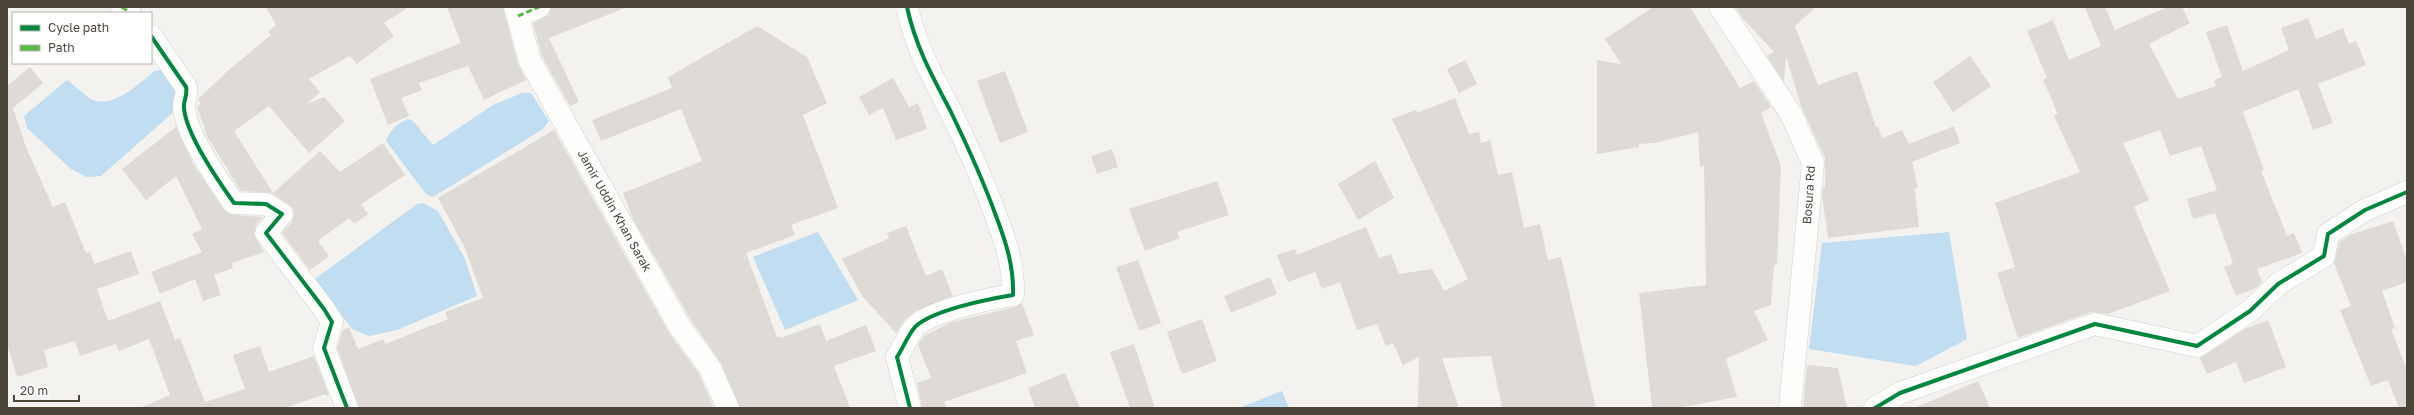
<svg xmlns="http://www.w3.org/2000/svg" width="2414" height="415" viewBox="0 0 2414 415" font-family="'Golos Text',sans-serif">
	<rect width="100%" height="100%" fill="#f4f2ee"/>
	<g fill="#c0ddf1">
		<path d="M 160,70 C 176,79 177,93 176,110 L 101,176 L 87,177 L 71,169 L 27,128 L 24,116 L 67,80 C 74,85 81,92 89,98 C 111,112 139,83 155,71 Z"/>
		<path d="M 522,93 L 531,93 L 549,121 L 543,129 L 433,197 L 426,194 L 386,141 C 391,129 396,125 407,119 L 412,120 L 433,145 L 493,105 Z"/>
		<path d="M 423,203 L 438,211 L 465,259 L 477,296 L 397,330 L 369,336 L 352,329 L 315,279 L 417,204 Z"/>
		<path d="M 818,232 L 858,300 L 785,330 L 753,257 Z"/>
		<path d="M 1949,232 L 1967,339 L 1916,366 L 1809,349 L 1822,243 Z"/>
		<path d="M 1282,391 L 1289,408 L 1239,408 Z"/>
	</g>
	<g fill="#dedbd6">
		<path d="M 266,7 L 409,7 L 384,23 L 394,36 L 357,64 L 350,56 L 309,79 L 320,92 L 307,104 L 324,97 L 345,121 L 309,153 L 269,106 L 234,131 L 273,193 L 320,151 L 340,172 L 383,143 L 405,175 L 361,204 L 368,214 L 354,224 L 349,218 L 318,241 L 329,256 L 310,270 L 282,233 L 292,222 L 294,215 L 293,208 L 272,193 L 241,191 L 208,138 L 197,107 L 201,104 L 198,99 L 230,69 L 271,35 L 268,32 L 276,25 Z"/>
		<path d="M 447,7 L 503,7 L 518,64 L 526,80 L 484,100 L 468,66 L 419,83 L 422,90 L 401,98 L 409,116 L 388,125 L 370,79 L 461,43 Z"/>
		<path d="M 551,7 L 625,8 L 549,38 L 579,102 L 570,106 L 542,56 L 533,23 L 549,15 Z"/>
		<path d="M 1653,7 L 1690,7 L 1740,88 L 1754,81 L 1771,107 L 1761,113 L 1781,166 L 1777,265 L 1774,265 L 1771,305 L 1754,311 L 1768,340 L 1726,359 L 1737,397 L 1677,408 L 1652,408 L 1639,293 L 1706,285 L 1704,165 L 1700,168 L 1698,132 L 1655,143 L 1639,144 L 1639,147 L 1597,154 L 1597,60 L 1621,64 L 1605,39 Z"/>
		<path d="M 1735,7 L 1816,7 L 1795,26 L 1818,85 L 1857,71 L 1876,127 L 1878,127 L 1882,138 L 1902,130 L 1909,144 L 1954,126 L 1960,143 L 1912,162 L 1918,188 L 1915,189 L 1919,227 L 1828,238 L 1822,196 L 1823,188 L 1825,188 L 1825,158 L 1801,106 L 1786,56 L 1784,82 L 1767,56 L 1774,52 L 1744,20 Z"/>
		<path d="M 2085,7 L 2105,7 L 2115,30 L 2167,7 L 2182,7 L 2190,23 L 2149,44 L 2178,99 L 2216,86 L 2214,80 L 2222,77 L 2206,32 L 2227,25 L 2243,71 L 2289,50 L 2281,28 L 2308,18 L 2316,39 L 2343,28 L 2349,44 L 2356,41 L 2366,65 L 2318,84 L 2333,123 L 2313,130 L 2298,89 L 2243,112 L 2264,170 L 2261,171 L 2287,236 L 2294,233 L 2302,253 L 2257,269 L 2262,282 L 2256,288 L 2236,296 L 2224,267 L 2233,263 L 2215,213 L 2193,219 L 2187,199 L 2217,190 L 2201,146 L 2170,156 L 2160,130 L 2123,143 L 2149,200 L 2134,207 L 2170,291 L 2108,314 L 2091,312 L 2018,338 L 1997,273 L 2015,267 L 1995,203 L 2080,172 L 2054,116 L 2058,114 L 2043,80 L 2047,78 L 2027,31 L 2053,20 L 2069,60 L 2101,46 Z"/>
		<path d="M 757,26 L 807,57 L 827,103 L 803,115 L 838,208 L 791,225 L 795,235 L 746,253 L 777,337 L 780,336 L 780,338 L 820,324 L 826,341 L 866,325 L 876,351 L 834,366 L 850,408 L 740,408 L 721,363 L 691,320 L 633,219 L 623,193 L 702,161 L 681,109 L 601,141 L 592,120 L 672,88 L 668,77 Z"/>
		<path d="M 1970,56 L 1991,86 L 1953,112 L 1933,82 Z"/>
		<path d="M 1465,60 L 1477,84 L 1459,93 L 1447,69 Z"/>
		<path d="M 30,67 L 43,83 L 13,108 L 26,147 L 53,207 L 65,202 L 86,253 L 90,252 L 94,264 L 131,251 L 139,274 L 97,289 L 108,321 L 160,301 L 175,340 L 180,338 L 205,402 L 245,389 L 233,355 L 260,346 L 269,372 L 314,356 L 329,395 L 326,396 L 325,394 L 285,408 L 140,408 L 170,395 L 149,339 L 119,351 L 116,344 L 80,356 L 75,341 L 44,350 L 48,367 L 17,377 L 7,344 L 7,86 Z"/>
		<path d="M 1005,71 L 1028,132 L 1000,143 L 977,81 Z"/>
		<path d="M 893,78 L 909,107 L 918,103 L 927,129 L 896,140 L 883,108 L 869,115 L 859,97 Z"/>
		<path d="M 1455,98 L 1469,134 L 1479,132 L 1481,143 L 1490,140 L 1498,175 L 1512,172 L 1524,228 L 1540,224 L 1548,260 L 1561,257 L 1596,408 L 1502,408 L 1491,356 L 1442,358 L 1459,408 L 1418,408 L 1419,357 L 1403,365 L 1393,343 L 1386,346 L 1377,324 L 1357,330 L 1340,282 L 1322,289 L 1315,272 L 1288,282 L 1277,255 L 1295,249 L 1297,255 L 1366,227 L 1379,258 L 1391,254 L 1399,274 L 1432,269 L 1444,291 L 1468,279 L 1392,119 L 1416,110 L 1417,113 Z"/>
		<path d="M 176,127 L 193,164 L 224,210 L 233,215 L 263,217 L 256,225 L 254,235 L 264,252 L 232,263 L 233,268 L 214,275 L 221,295 L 203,301 L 195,279 L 160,294 L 151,272 L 202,252 L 192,234 L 202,229 L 176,176 L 146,200 L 122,169 Z"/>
		<path d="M 554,130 L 669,333 L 699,374 L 714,408 L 359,408 L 337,348 L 343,330 L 349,327 L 358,349 L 384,339 L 385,344 L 448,319 L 445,312 L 483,298 L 464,246 L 438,198 Z"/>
		<path d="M 1112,149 L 1118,167 L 1097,174 L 1091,156 Z"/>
		<path d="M 1375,161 L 1394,198 L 1358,220 L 1338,184 Z"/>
		<path d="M 1217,181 L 1229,215 L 1177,232 L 1180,238 L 1145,251 L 1129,209 Z"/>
		<path d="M 2393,221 L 2407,261 L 2407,282 L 2382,291 L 2395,328 L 2391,329 L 2407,370 L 2407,408 L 2399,408 L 2388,380 L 2371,386 L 2340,310 L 2351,306 L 2334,263 L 2339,242 L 2352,234 Z"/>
		<path d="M 906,226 L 926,276 L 942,269 L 953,296 L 916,311 L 905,319 L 896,333 L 862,296 L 842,259 L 889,238 L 887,233 Z"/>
		<path d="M 1138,260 L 1161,323 L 1139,331 L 1116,267 Z"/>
		<path d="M 1270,277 L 1277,294 L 1231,313 L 1224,296 Z"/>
		<path d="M 1022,303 L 1034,335 L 1016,341 L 1027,373 L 944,402 L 947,408 L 922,408 L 917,383 L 931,378 L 918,345 L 924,336 L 951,322 L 1015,307 Z"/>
		<path d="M 1202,319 L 1217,361 L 1182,374 L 1167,332 Z"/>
		<path d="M 2268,320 L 2286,367 L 2244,383 L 2236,362 L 2207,374 L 2200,358 L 2245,329 Z"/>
		<path d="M 1134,344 L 1145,377 L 1155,408 L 1130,408 L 1110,352 Z"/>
		<path d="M 1807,365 L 1838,368 L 1847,408 L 1803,408 Z"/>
		<path d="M 1065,373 L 1080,408 L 1035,408 L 1028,388 Z"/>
		<path d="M 1978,381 L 1990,408 L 1914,408 Z"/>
	</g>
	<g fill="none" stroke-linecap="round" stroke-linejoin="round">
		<defs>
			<g id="minor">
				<path d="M 122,7 L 130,13"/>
				<path id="s1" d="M 515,7 L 530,61 L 680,327 L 710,368 L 728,408"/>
				<path d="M 907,7 C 915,45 932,76 950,110 C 967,145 983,180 996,216 C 1006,242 1014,267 1013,295 C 989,299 932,310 915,327 C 908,335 903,348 897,357 L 910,408"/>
				<path d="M 1720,7 L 1791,114 L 1813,163 L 1790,408"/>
				<path d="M 518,16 L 539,7"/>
				<path d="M 151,36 L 186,87 C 188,95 183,101 184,108 C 186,134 219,182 234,203 L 266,204 L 282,214 L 266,233 L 324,309 L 332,322 L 324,348 L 347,408"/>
				<path d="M 1875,408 L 1900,393 L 2095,324 L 2197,346 L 2250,311 L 2278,284 L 2324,256 L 2328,234 L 2365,210 L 2407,192"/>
			</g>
		</defs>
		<use href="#minor" stroke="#d2d0cb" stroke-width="23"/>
		<use href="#minor" stroke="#fdfdfc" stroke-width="22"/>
		<g stroke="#58b947" stroke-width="3" stroke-dasharray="6 3" stroke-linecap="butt">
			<path d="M 122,7 L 130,13"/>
			<path d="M 518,16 L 539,7"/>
		</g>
		<defs>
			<g id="cycleway">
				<path d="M 907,7 C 915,45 932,76 950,110 C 967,145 983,180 996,216 C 1006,242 1014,267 1013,295 C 989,299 932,310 915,327 C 908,335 903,348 897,357 L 910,408"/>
				<path d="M 151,36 L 186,87 C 188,95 183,101 184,108 C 186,134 219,182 234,203 L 266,204 L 282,214 L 266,233 L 324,309 L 332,322 L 324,348 L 347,408"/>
				<path d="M 1875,408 L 1900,393 L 2095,324 L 2197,346 L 2250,311 L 2278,284 L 2324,256 L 2328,234 L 2365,210 L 2407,192"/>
			</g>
		</defs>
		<use href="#cycleway" stroke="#fff" stroke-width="6"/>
		<use href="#cycleway" stroke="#00873e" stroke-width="4"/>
	</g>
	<g text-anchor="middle" stroke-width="3" stroke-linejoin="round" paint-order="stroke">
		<g font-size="12" fill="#4b4439" stroke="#fff">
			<text transform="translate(1809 195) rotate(-86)" y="4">Bosura Rd</text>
			<text dy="4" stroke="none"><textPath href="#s1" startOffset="228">Jamir Uddin Khan Sarak</textPath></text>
		</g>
	</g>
	<rect width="2414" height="415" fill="none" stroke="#4b4439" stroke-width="16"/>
	<rect x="12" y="12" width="140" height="52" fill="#ffffff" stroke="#b7b4b0"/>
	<rect x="20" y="25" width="20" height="6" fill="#00873e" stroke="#b7b4b0"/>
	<text x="48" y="32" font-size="12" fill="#4b4439">Cycle path</text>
	<rect x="20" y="45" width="20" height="6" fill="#58b947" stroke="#b7b4b0"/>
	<text x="48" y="52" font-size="12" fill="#4b4439">Path</text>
	<path d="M14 395v6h65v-6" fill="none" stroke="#4b4439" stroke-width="2"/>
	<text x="20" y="395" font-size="12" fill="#4b4439" stroke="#ffffff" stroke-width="3" paint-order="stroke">20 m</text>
</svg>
